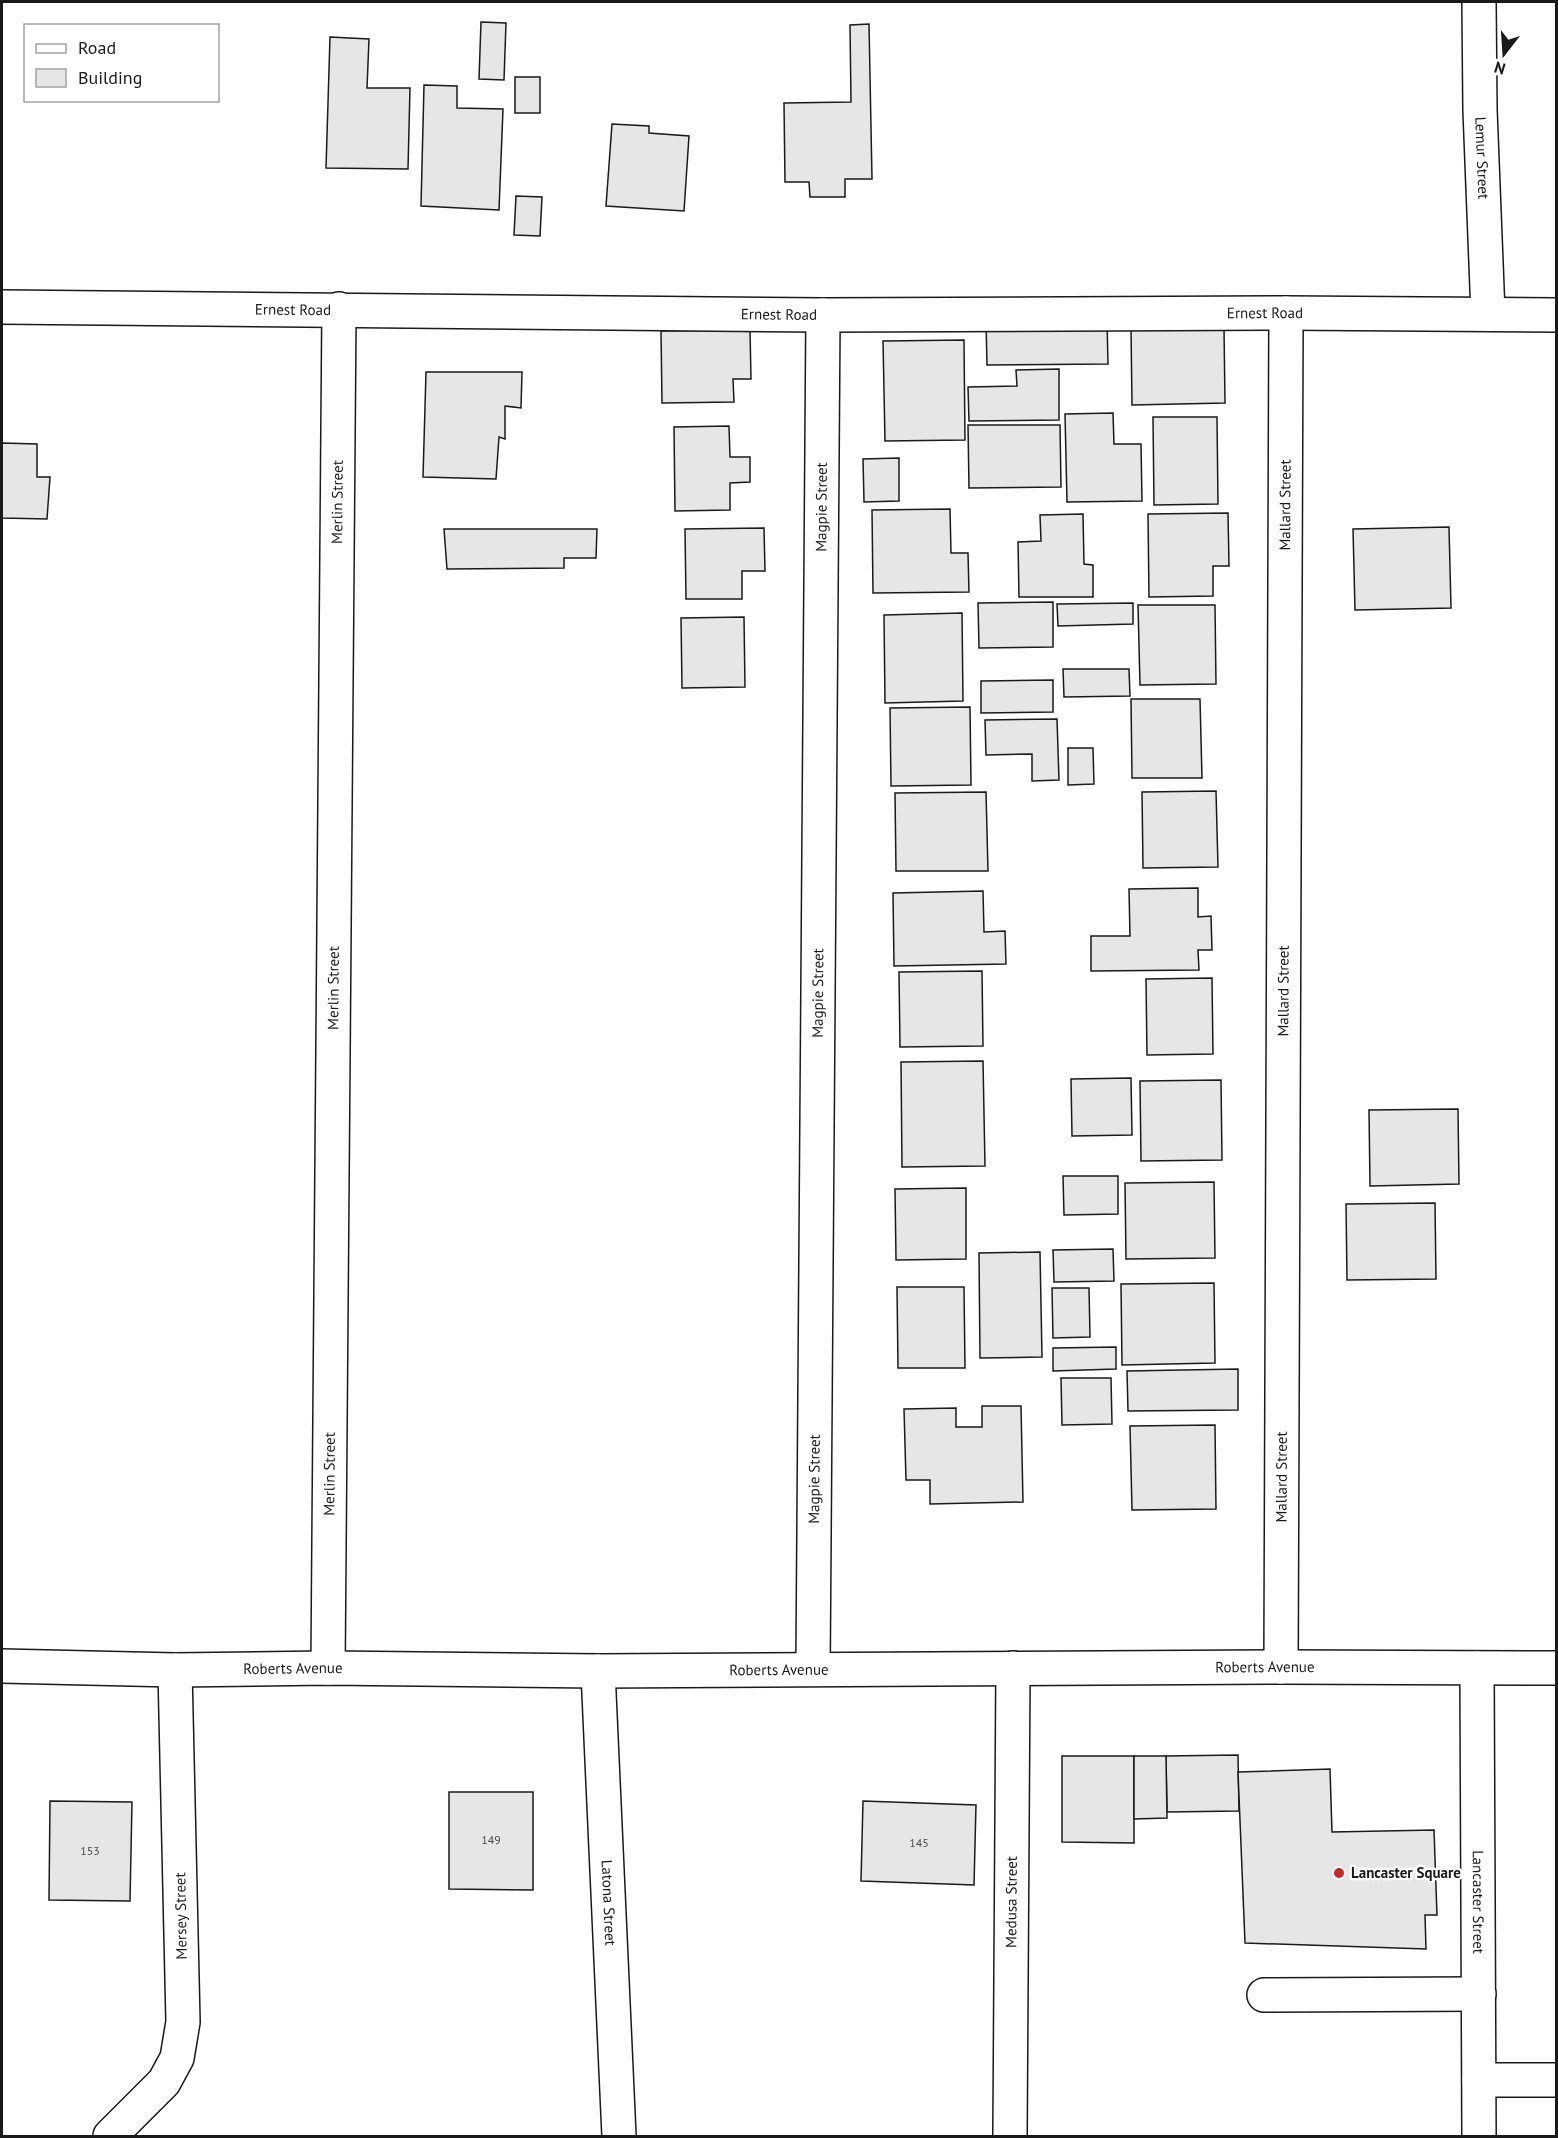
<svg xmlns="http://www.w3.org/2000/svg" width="1558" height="2138" viewBox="0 0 1558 2138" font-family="'PT Sans',sans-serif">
	<rect width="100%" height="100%" fill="#fff"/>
	<g fill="#e6e6e6" stroke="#1a1a1a" stroke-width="1.5">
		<path d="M 481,22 L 506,23 L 504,80 L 479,79 Z"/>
		<path d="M 869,24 L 872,179 L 845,179 L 845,197 L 810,197 L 809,182 L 785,182 L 784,103 L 851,102 L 850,25 Z"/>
		<path d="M 330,37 L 369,39 L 367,88 L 410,88 L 408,169 L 326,168 Z"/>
		<rect x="515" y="77" width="25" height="36"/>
		<path d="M 424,85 L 457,86 L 457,108 L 503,109 L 499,210 L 421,206 Z"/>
		<path d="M 612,124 L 649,126 L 649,133 L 689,136 L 684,211 L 606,206 Z"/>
		<path d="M 516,196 L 542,197 L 540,236 L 514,235 Z"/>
		<path d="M 1107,319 L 1108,364 L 987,365 L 986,321 Z"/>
		<path d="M 1224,327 L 1225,403 L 1132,405 L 1131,328 Z"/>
		<path d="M 750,330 L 751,379 L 733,379 L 734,402 L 662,403 L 661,331 Z"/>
		<path d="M 964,340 L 965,440 L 885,441 L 883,341 Z"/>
		<path d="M 1059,369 L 1059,420 L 969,421 L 968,387 L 1017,386 L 1016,370 Z"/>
		<path d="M 426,372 L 522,372 L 521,408 L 505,406 L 505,439 L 499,437 L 496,479 L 423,477 Z"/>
		<path d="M 1113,413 L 1114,444 L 1141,444 L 1142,501 L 1067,502 L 1065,414 Z"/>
		<path d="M 1153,417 L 1217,417 L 1218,504 L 1154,505 Z"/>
		<path d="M 968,425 L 1060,425 L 1061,487 L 969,488 Z"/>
		<path d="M 729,426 L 730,457 L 750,457 L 750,482 L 730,483 L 730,510 L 675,511 L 674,427 Z"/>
		<path d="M 2,443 L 37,444 L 37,477 L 50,477 L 47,519 L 2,518 Z"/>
		<path d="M 899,458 L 899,501 L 864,502 L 863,459 Z"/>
		<path d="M 950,509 L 951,553 L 968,553 L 969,592 L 873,593 L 872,510 Z"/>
		<path d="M 1228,513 L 1229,566 L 1213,566 L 1213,596 L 1149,597 L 1148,514 Z"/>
		<path d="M 1083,514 L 1084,564 L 1093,565 L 1093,597 L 1019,597 L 1018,542 L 1041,541 L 1040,515 Z"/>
		<path d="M 1449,527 L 1451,608 L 1355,610 L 1353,529 Z"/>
		<path d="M 764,528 L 765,571 L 742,571 L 742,599 L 686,599 L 685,529 Z"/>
		<path d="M 444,529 L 597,529 L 596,558 L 564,558 L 564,568 L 447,569 Z"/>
		<path d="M 1053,602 L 1053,647 L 979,648 L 978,603 Z"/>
		<path d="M 1133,603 L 1133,624 L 1058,626 L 1057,604 Z"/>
		<path d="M 1138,605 L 1215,605 L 1216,684 L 1140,685 Z"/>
		<path d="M 962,613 L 963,701 L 885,703 L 884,615 Z"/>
		<path d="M 744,617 L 745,687 L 682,688 L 681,618 Z"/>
		<path d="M 1063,669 L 1129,669 L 1130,696 L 1064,697 Z"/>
		<path d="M 1053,680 L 1053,712 L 981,713 L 981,681 Z"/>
		<path d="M 1131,699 L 1200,699 L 1202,778 L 1132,778 Z"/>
		<path d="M 970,707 L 971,785 L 891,786 L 890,708 Z"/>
		<path d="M 1057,719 L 1059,780 L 1032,781 L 1032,754 L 986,755 L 985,720 Z"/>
		<path d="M 1068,748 L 1093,748 L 1094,784 L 1068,785 Z"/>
		<path d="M 1216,791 L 1218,867 L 1143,868 L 1142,792 Z"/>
		<path d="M 986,792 L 988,871 L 896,871 L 895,793 Z"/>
		<path d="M 1198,888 L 1198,917 L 1211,916 L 1212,950 L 1198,950 L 1199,970 L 1091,971 L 1091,936 L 1130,936 L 1129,889 Z"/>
		<path d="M 983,891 L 984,932 L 1005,931 L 1006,964 L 894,966 L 893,893 Z"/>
		<path d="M 982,971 L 983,1046 L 900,1047 L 899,972 Z"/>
		<path d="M 1212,978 L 1213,1054 L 1147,1055 L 1146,979 Z"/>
		<path d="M 983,1061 L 985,1166 L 902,1167 L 901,1062 Z"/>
		<path d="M 1131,1078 L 1132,1135 L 1072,1136 L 1071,1079 Z"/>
		<path d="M 1221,1080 L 1222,1160 L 1141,1161 L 1140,1081 Z"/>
		<path d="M 1458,1109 L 1459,1184 L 1370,1186 L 1369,1110 Z"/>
		<path d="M 1063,1176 L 1118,1176 L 1118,1214 L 1064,1215 Z"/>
		<path d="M 1214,1182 L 1215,1258 L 1126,1259 L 1125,1183 Z"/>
		<path d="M 966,1188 L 966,1259 L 896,1260 L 895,1189 Z"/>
		<path d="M 1435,1203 L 1436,1279 L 1347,1280 L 1346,1204 Z"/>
		<path d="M 1113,1249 L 1114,1281 L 1054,1282 L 1053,1250 Z"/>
		<path d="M 1040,1252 L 1042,1357 L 980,1358 L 979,1253 Z"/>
		<path d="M 1214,1283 L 1215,1363 L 1122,1365 L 1121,1284 Z"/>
		<path d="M 897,1287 L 964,1287 L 965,1368 L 898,1368 Z"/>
		<path d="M 1052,1288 L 1089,1288 L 1090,1337 L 1053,1338 Z"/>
		<path d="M 1116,1347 L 1116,1369 L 1053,1371 L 1053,1348 Z"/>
		<path d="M 1238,1369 L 1238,1410 L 1128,1411 L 1127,1371 Z"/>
		<path d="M 1061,1378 L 1111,1378 L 1112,1424 L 1062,1425 Z"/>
		<path d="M 982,1406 L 1021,1406 L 1023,1502 L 930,1504 L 930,1480 L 906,1480 L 904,1409 L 956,1408 L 956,1427 L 982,1427 Z"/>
		<path d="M 1215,1425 L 1216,1509 L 1132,1510 L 1130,1426 Z"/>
		<path d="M 1238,1755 L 1239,1811 L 1167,1812 L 1166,1756 Z"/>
		<path d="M 1062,1756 L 1134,1756 L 1134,1843 L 1062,1842 Z"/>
		<path d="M 1134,1756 L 1166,1756 L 1167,1818 L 1134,1819 Z"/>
		<path d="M 1330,1769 L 1332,1832 L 1434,1830 L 1437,1915 L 1425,1915 L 1426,1949 L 1245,1943 L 1238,1772 Z"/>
		<path d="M 449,1792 L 533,1792 L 533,1890 L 449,1889 Z"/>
		<path d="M 50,1801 L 132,1802 L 130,1901 L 49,1900 Z"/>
		<path d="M 863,1801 L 976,1805 L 974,1885 L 861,1881 Z"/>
	</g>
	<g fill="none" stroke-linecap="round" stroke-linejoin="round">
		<defs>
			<g id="minor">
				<path id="s1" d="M 1479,2 L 1480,110 L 1488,314"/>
				<path id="s2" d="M 2,307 L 823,315 L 1286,313 L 1556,315"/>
				<path id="s3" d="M 1281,1667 L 1286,313"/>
				<path id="s4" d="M 328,1668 L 339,309"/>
				<path id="s5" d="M 1477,1668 L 1479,2136"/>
				<path id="s6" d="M 813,1669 L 823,315"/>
				<path id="s7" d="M 598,1671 L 619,2136"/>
				<path d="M 1264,1995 L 1479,1994"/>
				<path d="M 1479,2080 L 1556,2080"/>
				<path d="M 110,2136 L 164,2082 L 177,2058 L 183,2022 L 175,1670"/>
				<path id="s8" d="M 1010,2136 L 1013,1668"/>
			</g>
			<g id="major">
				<path id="s9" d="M 2,1666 L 175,1670 L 328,1668 L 598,1671 L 1281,1667 L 1556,1668"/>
			</g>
		</defs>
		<use href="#minor" stroke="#1a1a1a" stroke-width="36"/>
		<use href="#major" stroke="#1a1a1a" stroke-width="36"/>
		<use href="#minor" stroke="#fff" stroke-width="33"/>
		<use href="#major" stroke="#fff" stroke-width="33"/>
	</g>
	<circle fill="#c62828" stroke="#fff" stroke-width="2" cx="1339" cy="1873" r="6"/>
	<g text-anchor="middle" stroke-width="4.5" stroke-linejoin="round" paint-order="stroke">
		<g font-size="12" fill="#4d4d4d">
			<text x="491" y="1844">149</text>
			<text x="919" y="1847">145</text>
			<text x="90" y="1855">153</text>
		</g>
		<g font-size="15" fill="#1a1a1a" stroke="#fff">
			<text dy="5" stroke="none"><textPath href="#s1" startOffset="156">Lemur Street</textPath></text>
			<text dy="5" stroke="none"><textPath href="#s2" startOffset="291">Ernest Road</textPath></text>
			<text dy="5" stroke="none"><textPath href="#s2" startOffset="1263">Ernest Road</textPath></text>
			<text dy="5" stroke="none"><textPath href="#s2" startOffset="777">Ernest Road</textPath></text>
			<text dy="5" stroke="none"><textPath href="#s4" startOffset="1166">Merlin Street</textPath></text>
			<text dy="5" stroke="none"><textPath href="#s3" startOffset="1162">Mallard Street</textPath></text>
			<text dy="5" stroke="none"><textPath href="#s6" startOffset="1162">Magpie Street</textPath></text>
			<text dy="5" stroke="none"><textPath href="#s4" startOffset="680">Merlin Street</textPath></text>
			<text dy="5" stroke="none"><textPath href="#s3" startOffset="676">Mallard Street</textPath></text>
			<text dy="5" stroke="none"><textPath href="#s6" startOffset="676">Magpie Street</textPath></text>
			<text dy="5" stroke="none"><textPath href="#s4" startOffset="194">Merlin Street</textPath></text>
			<text dy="5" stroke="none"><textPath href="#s3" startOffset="190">Mallard Street</textPath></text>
			<text dy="5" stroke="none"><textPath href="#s6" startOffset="190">Magpie Street</textPath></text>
			<text dy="5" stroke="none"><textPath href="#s9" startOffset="1263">Roberts Avenue</textPath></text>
			<text dy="5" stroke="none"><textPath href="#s9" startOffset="291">Roberts Avenue</textPath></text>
			<text dy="5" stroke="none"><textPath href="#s9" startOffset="777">Roberts Avenue</textPath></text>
			<text dy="5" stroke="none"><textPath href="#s8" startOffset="234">Medusa Street</textPath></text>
			<text dy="5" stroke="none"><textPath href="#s5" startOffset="234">Lancaster Street</textPath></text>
			<text dy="5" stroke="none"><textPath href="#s7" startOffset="232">Latona Street</textPath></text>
			<text transform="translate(181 1916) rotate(-91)" y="5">Mersey Street</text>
		</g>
		<g font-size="15" font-weight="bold" fill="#1a1a1a" stroke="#fff" text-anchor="start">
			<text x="1351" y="1878">Lancaster Square</text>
		</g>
	</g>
	<rect width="1558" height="2138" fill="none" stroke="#1a1a1a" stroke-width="6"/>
	<rect x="24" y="24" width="195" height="78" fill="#ffffff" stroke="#a3a3a3" stroke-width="1.5"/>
	<rect x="36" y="44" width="30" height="9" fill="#ffffff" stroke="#a3a3a3" stroke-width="1.5"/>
	<text x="78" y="54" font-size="18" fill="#1a1a1a">Road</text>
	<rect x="36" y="69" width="30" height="18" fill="#e6e6e6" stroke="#a3a3a3" stroke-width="1.5"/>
	<text x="78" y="84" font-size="18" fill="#1a1a1a">Building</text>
	<g transform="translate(1504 54) rotate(197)" stroke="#ffffff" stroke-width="4.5" paint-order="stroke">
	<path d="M0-4.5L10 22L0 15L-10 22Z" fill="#1a1a1a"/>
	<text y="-9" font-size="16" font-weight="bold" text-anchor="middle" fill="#1a1a1a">N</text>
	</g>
</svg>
